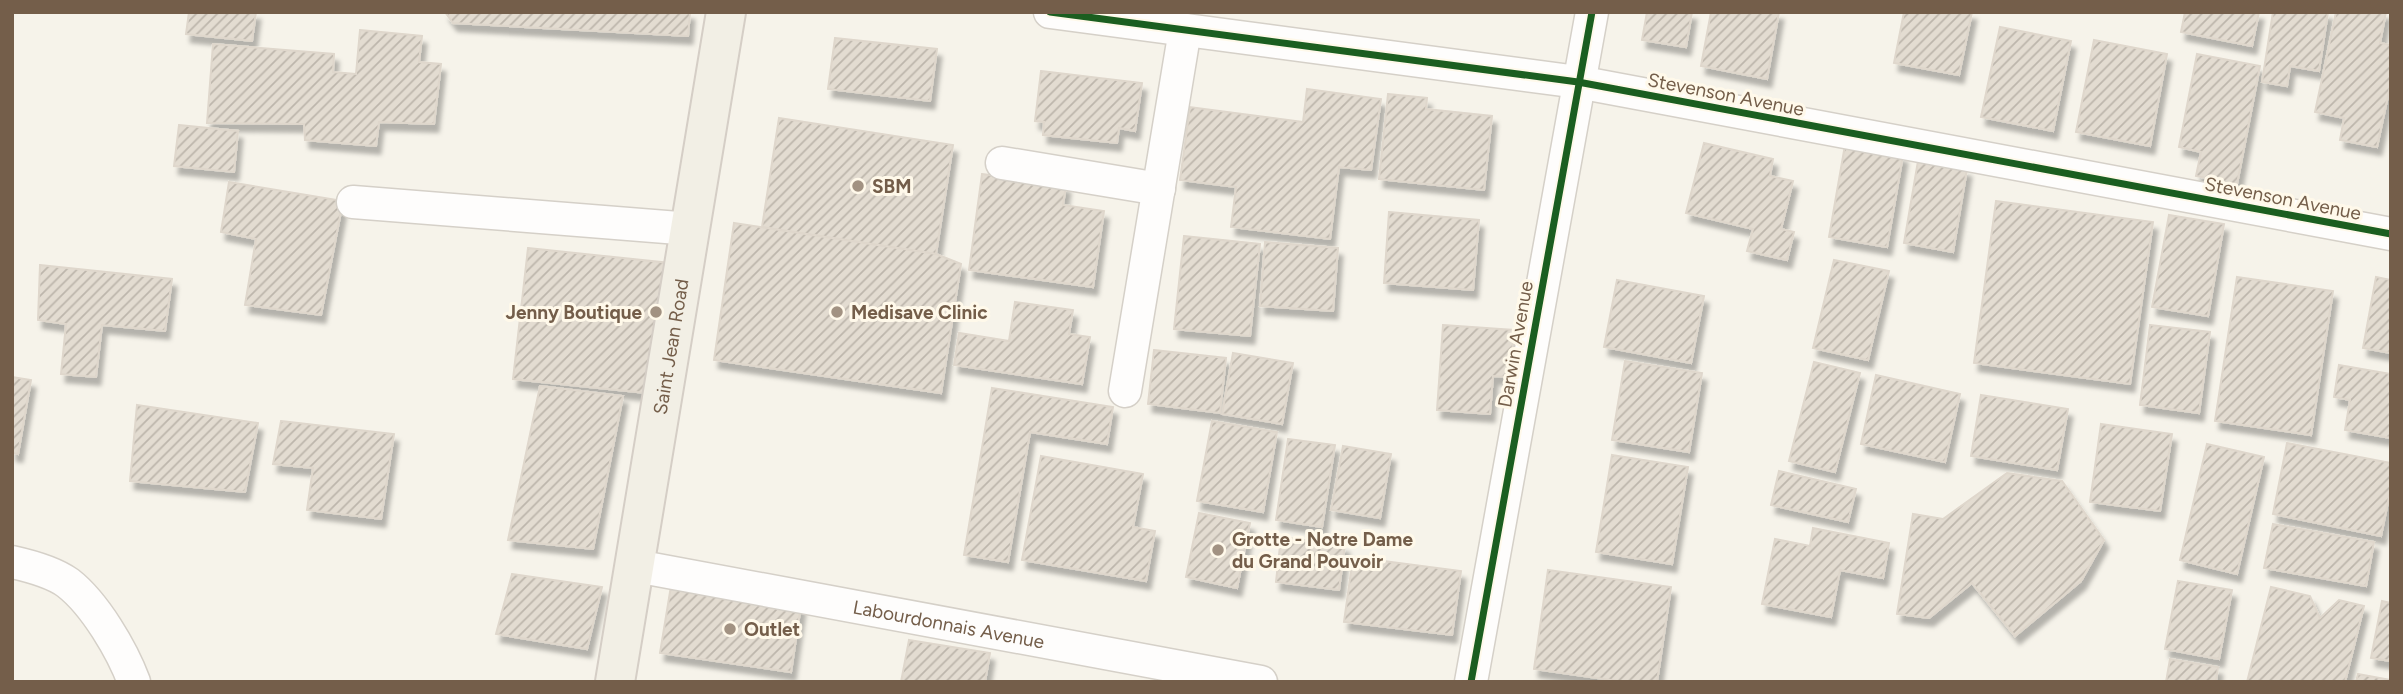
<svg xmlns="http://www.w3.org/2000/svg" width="2403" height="694" viewBox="0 0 2403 694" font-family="Figtree,sans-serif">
	<defs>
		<pattern id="building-hatch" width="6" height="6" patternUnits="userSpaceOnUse" patternTransform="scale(1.75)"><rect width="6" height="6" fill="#e3dcd1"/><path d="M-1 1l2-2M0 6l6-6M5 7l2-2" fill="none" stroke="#bdb6ac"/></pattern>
		<filter id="shadow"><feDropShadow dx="4.5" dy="8" stdDeviation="2" flood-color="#0004"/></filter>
	</defs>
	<rect width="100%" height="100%" fill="#f6f3ea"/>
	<g fill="url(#building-hatch)" stroke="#dfd7cc" stroke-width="2" filter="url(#shadow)">
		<path d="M 189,12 L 256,12 L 252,41 L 186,34 Z"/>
		<path d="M 445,12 L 690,12 L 688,36 L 453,23 Z"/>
		<path d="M 1647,12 L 1692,12 L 1686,47 L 1642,40 Z"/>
		<path d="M 1711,12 L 1779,12 L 1767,79 L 1701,66 Z"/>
		<path d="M 1904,12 L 1972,12 L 1959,75 L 1894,63 Z"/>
		<path d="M 2185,12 L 2259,12 L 2252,46 L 2181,32 Z"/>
		<path d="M 2273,12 L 2328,12 L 2319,71 L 2290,66 L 2287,86 L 2262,82 Z"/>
		<path d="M 2336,12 L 2386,12 L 2380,43 L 2391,45 L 2391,82 L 2377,147 L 2340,140 L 2344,118 L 2315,112 Z"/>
		<path d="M 2000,27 L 2071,41 L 2053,131 L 1981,117 Z"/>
		<path d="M 360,30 L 422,36 L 419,62 L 441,64 L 434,124 L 379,122 L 376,146 L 305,140 L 304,124 L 207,123 L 213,44 L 334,54 L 333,72 L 356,74 Z"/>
		<path d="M 835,38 L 937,49 L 930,101 L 828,89 Z"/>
		<path d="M 2094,40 L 2167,54 L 2150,146 L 2076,132 Z"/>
		<path d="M 2197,54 L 2260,66 L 2237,184 L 2196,176 L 2201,152 L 2179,147 Z"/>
		<path d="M 1041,71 L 1142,83 L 1135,131 L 1119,128 L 1117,143 L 1043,135 L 1044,122 L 1035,121 Z"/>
		<path d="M 1307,89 L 1381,99 L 1371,170 L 1339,167 L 1330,239 L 1231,227 L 1236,187 L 1180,180 L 1190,107 L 1303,122 Z"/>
		<path d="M 1388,94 L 1427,98 L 1426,109 L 1492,116 L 1484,190 L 1379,179 Z"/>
		<path d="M 779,118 L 953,145 L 936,254 L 762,227 Z"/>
		<path d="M 179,125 L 238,131 L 234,172 L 174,166 Z"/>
		<path d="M 1704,143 L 1773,159 L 1770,176 L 1793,181 L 1781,229 L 1794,232 L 1787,260 L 1747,251 L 1753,229 L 1686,213 Z"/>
		<path d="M 1845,145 L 1903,155 L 1887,247 L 1829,237 Z"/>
		<path d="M 1918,161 L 1967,169 L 1953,252 L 1904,243 Z"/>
		<path d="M 982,174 L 1066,185 L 1063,205 L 1104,211 L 1093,287 L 969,270 Z"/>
		<path d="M 229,182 L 343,201 L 321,315 L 245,305 L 256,239 L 221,232 Z"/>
		<path d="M 1996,201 L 2153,222 L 2130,384 L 1974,363 Z"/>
		<path d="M 1389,212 L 1479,220 L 1473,290 L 1384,283 Z"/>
		<path d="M 2169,215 L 2224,224 L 2208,316 L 2152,307 Z"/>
		<path d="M 734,223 L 936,254 L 961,264 L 941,393 L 714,360 Z"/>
		<path d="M 1184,236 L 1260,244 L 1250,336 L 1174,329 Z"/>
		<path d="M 1265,242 L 1338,248 L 1333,311 L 1260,306 Z"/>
		<path d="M 528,248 L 670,263 L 655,394 L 513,379 Z"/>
		<path d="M 1834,260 L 1889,271 L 1868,360 L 1813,348 Z"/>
		<path d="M 40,265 L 172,279 L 165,331 L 102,325 L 96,377 L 61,374 L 66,324 L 38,320 Z"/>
		<path d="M 2237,277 L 2333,291 L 2311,435 L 2215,421 Z"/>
		<path d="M 2376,277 L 2391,280 L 2391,353 L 2363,348 Z"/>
		<path d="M 1617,280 L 1704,296 L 1691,363 L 1604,347 Z"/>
		<path d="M 1015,302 L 1073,310 L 1069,334 L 1090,337 L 1082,384 L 954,365 L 959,333 L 1009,341 Z"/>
		<path d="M 1443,325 L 1514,330 L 1510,377 L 1493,376 L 1490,414 L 1437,410 Z"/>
		<path d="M 2150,325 L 2210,332 L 2199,413 L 2140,405 Z"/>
		<path d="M 1154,350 L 1226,358 L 1220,413 L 1148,404 Z"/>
		<path d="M 1233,353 L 1293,363 L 1282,424 L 1222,414 Z"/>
		<path d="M 1625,361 L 1702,373 L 1689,452 L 1612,440 Z"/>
		<path d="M 1814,362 L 1860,373 L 1835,472 L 1789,461 Z"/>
		<path d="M 2339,365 L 2391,374 L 2391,438 L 2345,430 L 2350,400 L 2334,397 Z"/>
		<path d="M 1876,375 L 1960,394 L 1945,462 L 1861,444 Z"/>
		<path d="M 12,377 L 31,380 L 18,454 L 12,453 Z"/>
		<path d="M 540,386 L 623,396 L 593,549 L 508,540 Z"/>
		<path d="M 992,388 L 1113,407 L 1107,444 L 1030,432 L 1008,562 L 964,555 Z"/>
		<path d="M 1981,395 L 2068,409 L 2057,470 L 1971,456 Z"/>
		<path d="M 137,405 L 258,423 L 245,492 L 130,481 Z"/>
		<path d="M 281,421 L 394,434 L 381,519 L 307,510 L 313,468 L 273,464 Z"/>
		<path d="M 1212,421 L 1277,432 L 1263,512 L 1197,501 Z"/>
		<path d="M 2101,424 L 2172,434 L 2160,511 L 2090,502 Z"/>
		<path d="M 1288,439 L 1335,445 L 1322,527 L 1276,520 Z"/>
		<path d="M 2287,443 L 2391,463 L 2391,487 L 2381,536 L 2273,514 Z"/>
		<path d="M 2207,444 L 2264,457 L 2237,574 L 2180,560 Z"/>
		<path d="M 1343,446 L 1391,454 L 1380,518 L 1331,510 Z"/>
		<path d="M 1612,455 L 1688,467 L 1672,564 L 1596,552 Z"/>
		<path d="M 1041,456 L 1143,474 L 1133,527 L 1155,531 L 1146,581 L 1022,560 Z"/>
		<path d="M 1779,471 L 1856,489 L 1848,522 L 1771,505 Z"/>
		<path d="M 2007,473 L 2062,481 L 2104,540 L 2081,581 L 2015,636 L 1972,583 L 1929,618 L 1897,614 L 1913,514 L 1943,519 Z"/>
		<path d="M 1199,513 L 1250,523 L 1237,588 L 1186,577 Z"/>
		<path d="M 2273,524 L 2374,542 L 2366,586 L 2264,568 Z"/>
		<path d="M 1813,528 L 1889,543 L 1883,578 L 1840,570 L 1831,617 L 1762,604 L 1775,539 L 1810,546 Z"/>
		<path d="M 1281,537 L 1345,545 L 1339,590 L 1276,582 Z"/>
		<path d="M 1353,557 L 1461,571 L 1452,635 L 1344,622 Z"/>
		<path d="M 1548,570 L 1671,587 L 1657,682 L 1625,682 L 1534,669 Z"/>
		<path d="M 512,574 L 602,587 L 587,649 L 496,634 Z"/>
		<path d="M 2178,581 L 2232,590 L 2219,659 L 2165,649 Z"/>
		<path d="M 671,586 L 801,605 L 791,672 L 660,653 Z"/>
		<path d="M 2271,587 L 2310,596 L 2320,618 L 2339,600 L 2364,606 L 2345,682 L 2247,682 Z"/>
		<path d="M 2382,601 L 2391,603 L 2391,661 L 2371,658 Z"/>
		<path d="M 909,640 L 990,653 L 985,682 L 901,682 Z"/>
		<path d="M 2170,659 L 2218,667 L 2216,682 L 2166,682 Z"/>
		<path d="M 2358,674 L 2391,680 L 2391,682 L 2356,682 Z"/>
	</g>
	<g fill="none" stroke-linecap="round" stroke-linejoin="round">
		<defs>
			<g id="street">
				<path d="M 1050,12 L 1578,82 L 2391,234"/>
				<path d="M 1002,163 L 1159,189"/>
				<path d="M 353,202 L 691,229"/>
				<path d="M 1125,391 L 1185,30"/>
				<path d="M 12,562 C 30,566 53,572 68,583 C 95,604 122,650 134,682"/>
				<path id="s1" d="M 636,566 L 1261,682"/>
				<path d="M 1471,682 L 1592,12"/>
			</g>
			<g id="primary">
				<path id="s2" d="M 615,682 L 726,12"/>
			</g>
		</defs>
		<use href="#street" stroke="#d5d0c8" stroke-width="35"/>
		<use href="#primary" stroke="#d5cec6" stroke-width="42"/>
		<use href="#street" stroke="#fefdfc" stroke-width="32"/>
		<use href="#primary" stroke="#f2efe5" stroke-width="38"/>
		<defs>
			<g id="cycleway">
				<path d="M 1050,12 L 1578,82 L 2391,234"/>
				<path d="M 1471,682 L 1592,12"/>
			</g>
		</defs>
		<use href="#cycleway" stroke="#fff9ea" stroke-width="11"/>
		<use href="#cycleway" stroke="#1b5e20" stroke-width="7"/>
	</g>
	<g fill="#a29282" stroke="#fff9ea" stroke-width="2.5">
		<circle cx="858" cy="186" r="7"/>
		<circle cx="656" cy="312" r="7"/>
		<circle cx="837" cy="312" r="7"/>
		<circle cx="1218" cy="550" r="7"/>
		<circle cx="730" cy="629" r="7"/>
	</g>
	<g text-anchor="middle" stroke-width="6" stroke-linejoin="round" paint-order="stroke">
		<g font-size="19" fill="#745e4a" stroke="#fff9ea">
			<text transform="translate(1726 94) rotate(11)" y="7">Stevenson Avenue</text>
			<text transform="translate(2283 198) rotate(11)" y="7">Stevenson Avenue</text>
			<text transform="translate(1515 344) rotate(-80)" y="7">Darwin Avenue</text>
			<text dy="7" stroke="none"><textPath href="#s2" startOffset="340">Saint Jean Road</textPath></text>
			<text dy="7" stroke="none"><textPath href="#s1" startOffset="318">Labourdonnais Avenue</textPath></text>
		</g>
		<g font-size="19" font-weight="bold" fill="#745e4a" stroke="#fff9ea" text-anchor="start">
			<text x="872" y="193">SBM</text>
			<text x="642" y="319" text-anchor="end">Jenny Boutique</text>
			<text x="851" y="319">Medisave Clinic</text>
			<text x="1232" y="546">Grotte - Notre Dame<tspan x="1232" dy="22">du Grand Pouvoir</tspan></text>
			<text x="744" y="636">Outlet</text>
		</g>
	</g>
	<rect width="2403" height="694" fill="none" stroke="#745e4a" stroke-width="28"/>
</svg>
